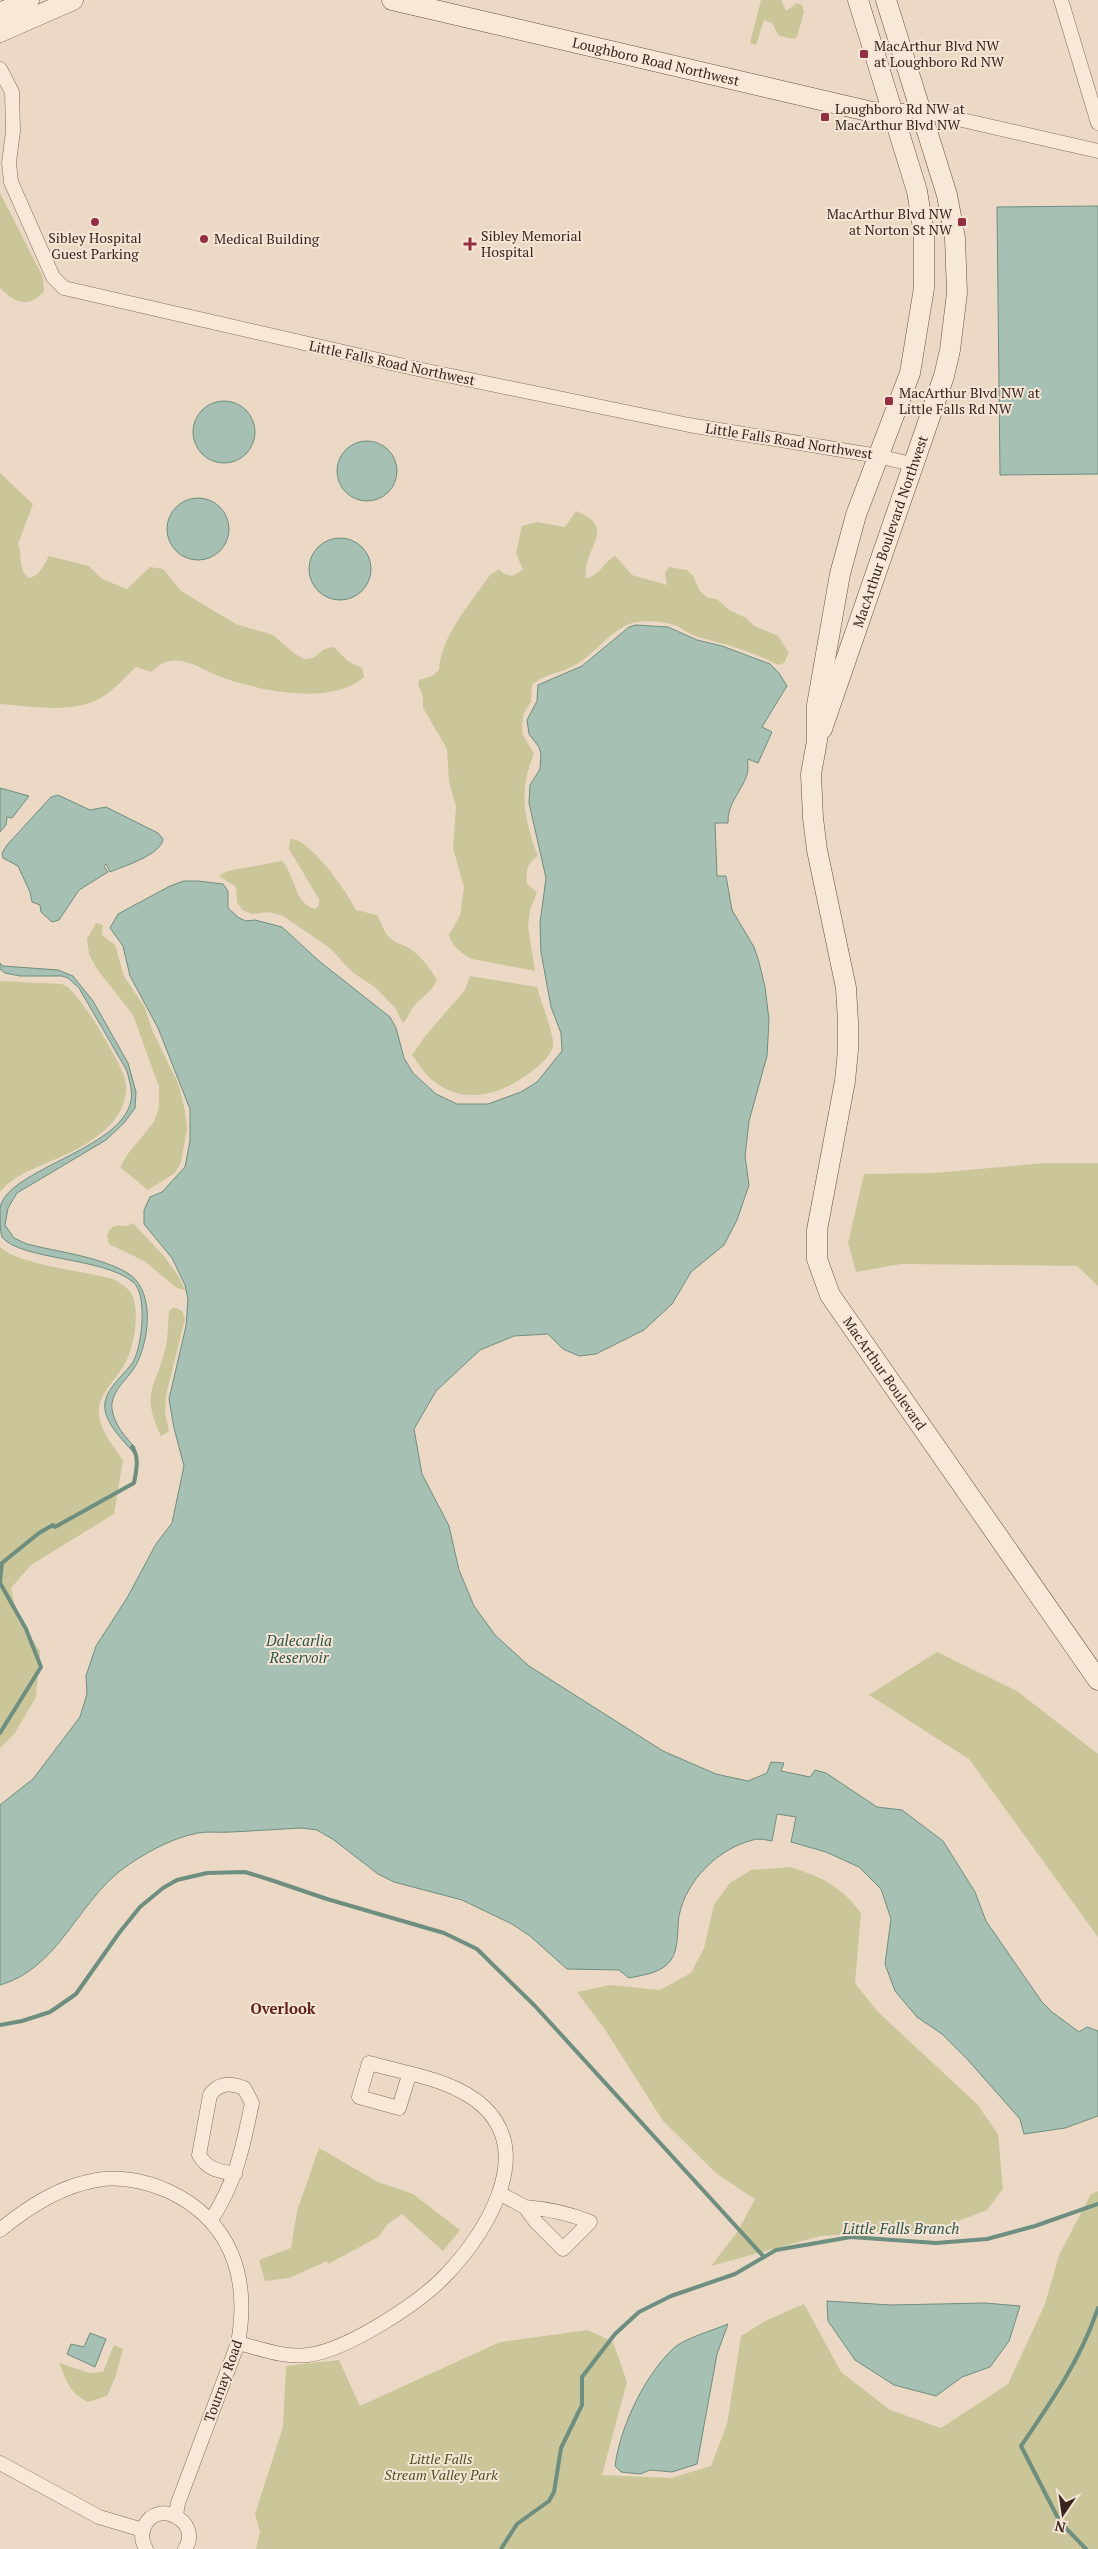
<svg xmlns="http://www.w3.org/2000/svg" width="1098" height="2549" viewBox="0 0 1098 2549" font-family="'PT Serif',serif">
	<rect width="100%" height="100%" fill="#ecd9c5"/>
	<g fill="#cac699">
		<path d="M 761,0 L 781,0 L 786,11 L 797,3 L 802,5 L 804,12 L 797,37 L 794,39 L 779,36 L 772,23 L 764,20 L 756,45 L 750,43 Z"/>
		<path d="M 0,193 L 43,277 L 44,291 C 28,309 15,303 0,288 Z"/>
		<path d="M 0,473 L 33,504 L 18,544 C 23,556 17,569 29,578 C 40,576 44,564 49,556 L 89,566 L 102,579 L 127,589 L 150,567 L 163,569 L 181,591 L 236,624 L 273,635 L 295,654 L 304,659 L 313,658 L 324,649 L 334,647 L 348,661 L 362,668 L 364,677 C 332,706 261,691 224,678 C 208,673 188,658 170,661 C 162,662 157,667 151,672 L 136,667 C 126,676 116,688 104,696 C 75,715 32,706 0,704 Z"/>
		<path d="M 576,511 C 620,528 581,549 586,578 C 599,577 603,562 615,556 L 632,575 L 667,585 L 665,573 L 669,567 L 687,570 L 693,576 L 700,591 L 708,598 L 717,599 L 729,610 L 746,618 L 754,626 L 778,636 L 789,653 L 784,663 L 778,665 C 754,652 725,644 698,637 C 690,635 682,628 674,625 C 660,621 638,619 625,626 C 608,634 594,654 577,664 C 563,673 543,674 532,685 L 531,702 L 524,713 L 522,725 L 523,735 L 534,754 C 518,791 524,819 538,856 C 526,864 526,870 527,884 L 537,892 L 530,910 L 528,926 L 535,971 L 472,959 C 463,955 451,945 449,935 L 460,916 L 464,887 L 453,848 L 456,807 L 449,782 L 447,749 L 423,708 L 423,697 L 418,684 L 419,680 L 432,676 L 439,670 C 441,635 471,603 490,575 L 499,569 L 504,574 L 512,576 L 523,570 L 516,553 L 522,526 L 537,522 L 565,527 Z"/>
		<path d="M 290,839 C 310,838 348,893 356,910 L 377,915 C 381,922 383,930 388,936 C 393,943 404,944 412,950 C 423,958 430,969 437,980 C 430,994 424,995 415,1005 C 410,1010 409,1017 403,1023 L 395,1008 L 376,988 L 352,972 L 330,948 L 283,916 L 269,912 L 252,914 L 242,910 L 237,902 L 236,887 L 219,876 L 228,871 L 282,861 C 295,874 294,904 315,909 L 319,906 L 319,899 L 289,849 Z"/>
		<path d="M 96,923 L 103,925 L 102,935 L 115,945 L 124,976 L 145,1008 L 153,1032 L 179,1085 L 185,1111 L 187,1129 L 181,1162 L 175,1173 L 148,1190 L 120,1167 L 127,1155 L 154,1122 L 159,1107 L 159,1087 L 133,1015 L 97,969 L 89,954 L 87,939 Z"/>
		<path d="M 470,976 L 537,987 C 540,999 555,1037 553,1046 C 550,1058 535,1070 525,1076 C 497,1096 460,1105 431,1079 C 424,1073 418,1063 412,1055 L 426,1035 L 465,990 Z"/>
		<path d="M 0,981 L 62,984 L 68,987 C 85,1005 97,1024 109,1046 C 116,1059 128,1077 126,1092 C 123,1122 94,1141 69,1153 C 47,1164 16,1172 0,1192 Z"/>
		<path d="M 1045,1163 L 1098,1163 L 1098,1286 L 1077,1266 L 901,1264 L 856,1272 L 848,1243 L 864,1174 L 934,1173 Z"/>
		<path d="M 133,1223 L 164,1256 L 179,1277 L 185,1290 L 177,1288 L 144,1261 L 109,1244 L 107,1235 C 111,1224 118,1225 128,1226 Z"/>
		<path d="M 0,1247 C 19,1265 85,1271 113,1279 C 120,1283 126,1286 131,1293 C 141,1310 134,1349 124,1365 C 117,1378 101,1392 99,1408 C 97,1428 113,1445 123,1460 L 114,1514 L 31,1565 L 11,1588 L 18,1620 L 40,1651 L 36,1697 L 15,1733 L 0,1748 Z"/>
		<path d="M 174,1307 L 182,1311 L 185,1319 L 166,1395 L 165,1413 L 169,1431 L 161,1436 C 140,1390 156,1389 166,1346 C 168,1335 168,1322 169,1311 Z"/>
		<path d="M 937,1652 L 1017,1691 L 1098,1754 L 1098,1937 L 969,1759 L 869,1695 Z"/>
		<path d="M 790,1867 C 822,1877 841,1886 861,1913 L 855,1983 L 877,2011 L 977,2104 L 998,2134 L 1003,2189 L 987,2210 L 938,2229 L 821,2236 L 711,2266 L 738,2231 L 755,2199 L 717,2174 L 663,2121 L 606,2031 L 577,1992 L 610,1985 L 660,1990 L 691,1973 L 704,1948 L 714,1905 L 730,1883 L 751,1870 Z"/>
		<path d="M 319,2148 L 378,2182 L 413,2194 L 460,2230 L 443,2251 L 402,2214 L 388,2224 L 378,2237 L 328,2264 L 327,2261 L 289,2278 L 265,2281 L 259,2260 L 291,2248 L 297,2211 Z"/>
		<path d="M 1098,2191 L 1098,2549 L 256,2549 L 260,2532 L 255,2514 L 283,2427 L 286,2366 L 339,2360 L 360,2406 L 500,2342 L 588,2330 L 613,2342 L 627,2382 L 602,2475 L 671,2478 L 711,2466 L 727,2424 L 741,2336 L 765,2321 L 804,2304 L 841,2372 L 890,2410 L 941,2428 L 1008,2384 L 1045,2304 L 1059,2255 L 1091,2194 Z"/>
		<path d="M 114,2345 L 123,2349 L 115,2378 L 107,2396 L 88,2402 C 69,2393 67,2381 59,2363 L 89,2373 L 103,2372 Z"/>
	</g>
	<g fill="#a6c0b3" stroke="#6e8e7f">
		<path d="M 1098,206 L 1098,474 L 1000,475 L 997,207 Z"/>
		<circle cx="224" cy="432" r="31"/>
		<circle cx="367" cy="471" r="30"/>
		<circle cx="198" cy="529" r="31"/>
		<circle cx="340" cy="569" r="31"/>
		<path d="M 636,625 L 668,627 L 697,640 L 722,646 L 770,664 L 779,673 L 787,686 L 762,727 L 772,732 L 758,763 L 748,759 C 747,764 749,769 747,775 C 742,790 727,804 728,823 L 715,823 L 717,876 L 726,876 L 732,910 L 754,947 L 759,962 L 765,987 L 769,1020 L 767,1056 L 749,1121 L 745,1156 L 749,1185 L 737,1220 L 724,1245 L 691,1272 L 672,1304 L 644,1330 L 596,1354 L 579,1356 L 563,1349 L 548,1334 L 514,1336 L 480,1350 L 436,1391 L 414,1429 L 422,1474 L 449,1526 L 459,1570 L 474,1606 L 495,1635 L 529,1666 L 663,1751 L 716,1774 L 734,1778 L 748,1781 L 767,1773 L 771,1762 L 784,1763 L 781,1771 L 810,1777 L 815,1770 L 826,1773 L 877,1807 L 902,1810 L 943,1841 L 975,1892 L 986,1921 L 1042,2002 L 1052,2012 L 1079,2032 L 1087,2027 L 1098,2031 L 1098,2116 L 1065,2128 L 1024,2134 L 1020,2119 L 968,2060 L 942,2034 L 917,2017 L 895,1991 L 885,1964 L 891,1919 L 881,1889 L 859,1867 L 826,1852 L 791,1842 L 796,1817 L 777,1814 L 772,1841 C 766,1840 759,1838 753,1840 C 719,1848 686,1880 679,1916 C 677,1930 679,1948 671,1960 C 662,1973 643,1975 629,1978 L 619,1970 L 567,1969 L 530,1936 L 512,1924 L 462,1900 L 394,1882 L 378,1874 L 334,1840 L 317,1830 L 301,1828 C 278,1829 255,1831 232,1832 C 221,1833 210,1831 198,1833 C 171,1838 141,1855 120,1871 C 77,1905 57,1969 0,1985 L 0,1805 L 33,1779 L 80,1717 L 87,1694 L 86,1676 L 96,1646 L 127,1598 L 156,1544 L 172,1523 L 184,1466 L 174,1428 L 169,1399 L 186,1326 L 188,1299 L 185,1285 L 172,1258 L 144,1224 L 144,1210 L 150,1197 L 162,1192 L 185,1167 L 190,1141 L 190,1109 L 158,1028 L 130,976 L 123,946 L 110,928 L 118,914 L 170,886 L 184,881 L 198,881 L 223,884 L 228,891 L 228,908 L 239,918 L 246,921 L 255,920 L 282,927 L 319,961 L 390,1017 L 396,1028 L 404,1058 L 413,1073 L 436,1094 L 457,1104 L 488,1104 L 521,1092 L 537,1082 L 562,1051 L 561,1033 L 551,1007 L 541,952 L 540,923 L 546,878 L 529,803 L 530,785 L 540,769 L 541,754 L 539,747 L 529,734 L 527,720 L 537,701 L 538,685 L 582,666 L 629,627 Z"/>
		<path d="M 0,788 L 29,796 L 12,818 L 7,817 L 6,825 L 0,832 Z"/>
		<path d="M 58,795 L 90,810 L 106,807 L 158,833 L 163,839 C 161,855 124,866 110,872 L 106,864 L 104,866 L 108,872 L 79,890 L 59,920 L 52,922 L 41,912 L 40,905 L 32,902 L 30,892 L 18,866 L 3,858 L 2,853 L 7,845 L 51,797 Z"/>
		<path d="M 0,963 L 3,966 L 58,970 L 73,976 L 93,1001 L 128,1063 L 136,1092 L 135,1108 L 124,1123 L 106,1140 L 17,1193 L 8,1208 L 5,1225 L 14,1238 L 27,1244 C 58,1252 97,1256 126,1272 C 155,1288 150,1337 137,1363 C 130,1378 110,1390 112,1409 C 114,1424 125,1437 135,1447 L 134,1453 C 123,1440 102,1421 105,1402 C 108,1386 125,1374 133,1362 C 142,1347 148,1294 133,1282 C 103,1257 20,1260 2,1237 C 0,1232 0,1215 0,1208 C 7,1169 121,1150 131,1101 C 133,1091 129,1080 127,1071 L 79,988 L 68,978 L 62,976 L 20,976 L 5,973 L 0,969 Z"/>
		<path d="M 827,2301 L 891,2305 L 985,2303 L 1020,2306 L 1009,2341 L 990,2367 L 962,2377 L 936,2396 L 894,2385 L 855,2360 L 828,2321 Z"/>
		<path d="M 728,2324 L 717,2354 L 697,2464 L 672,2472 L 650,2470 L 640,2474 L 621,2472 L 615,2466 C 620,2427 645,2374 675,2347 C 686,2338 714,2330 728,2324 Z"/>
		<path d="M 90,2333 L 106,2339 L 95,2367 L 67,2354 L 71,2344 L 84,2347 Z"/>
	</g>
	<g fill="none" stroke-linecap="round" stroke-linejoin="round">
		<g stroke="#6e8e7f" stroke-width="4">
			<path d="M 0,1582 L 2,1563 L 39,1533 L 53,1525 L 55,1527 L 134,1483 C 136,1472 140,1457 132,1447"/>
			<path d="M 0,1583 L 26,1629 L 41,1667 L 0,1733"/>
			<path d="M 0,2025 L 22,2021 L 50,2012 L 76,1994 L 119,1933 L 140,1907 L 163,1888 L 177,1880 L 207,1873 L 245,1872 L 271,1880 L 327,1899 L 444,1933 L 477,1949 L 535,2006 L 764,2257"/>
			<path d="M 501,2549 L 517,2524 L 549,2501 L 554,2492 L 561,2448 L 582,2405 L 582,2377 L 615,2334 L 639,2312 L 671,2296 L 735,2274 L 776,2250 L 851,2237 L 936,2243 L 987,2239 L 1035,2226 L 1098,2204"/>
			<path d="M 1086,2549 L 1060,2522 L 1021,2446 C 1051,2402 1081,2359 1098,2308"/>
		</g>
		<defs>
			<g id="minor">
				<path d="M 1061,0 L 1098,123"/>
				<path d="M 0,69 L 12,92 L 13,131 L 9,163 L 11,182 L 53,277 L 64,288 L 413,368 L 689,425 L 878,456 L 911,464"/>
				<path d="M 920,113 L 936,114 L 1098,151"/>
				<path d="M 501,2194 L 525,2207 L 536,2222 L 563,2249 L 590,2222 C 569,2213 549,2209 525,2207"/>
				<path d="M 211,2220 C 236,2182 243,2147 252,2103 L 244,2088 C 231,2083 219,2082 210,2095 L 199,2155 C 208,2170 219,2171 235,2174"/>
				<path d="M 0,2230 C 28,2207 60,2186 97,2180 C 120,2176 146,2181 168,2191 C 231,2220 250,2277 238,2343 L 178,2503 L 176,2515"/>
				<path d="M 238,2343 C 262,2349 284,2358 308,2355 C 347,2350 418,2304 445,2276 C 483,2236 536,2157 484,2107 C 454,2079 407,2074 369,2063 L 359,2097 L 399,2108 L 409,2075"/>
				<path d="M 0,2463 L 99,2517 L 143,2530"/>
				<path d="M 146,2549 C 142,2542 141,2534 144,2527 C 157,2497 203,2522 185,2549"/>
			</g>
			<g id="secondary">
				<path id="s1" d="M 392,0 L 872,112 L 903,114"/>
				<path id="s2" d="M 858,0 L 917,191 L 924,234 L 924,288 L 910,373 L 856,515 L 840,574 L 817,705 L 817,741 L 811,774 L 813,818 L 817,850 L 846,988 L 848,1021 L 848,1050 L 845,1081 L 817,1230 L 817,1259 L 830,1295 L 1098,1680"/>
				<path d="M 0,13 L 29,0"/>
				<path d="M 0,32 L 73,0"/>
				<path id="s3" d="M 822,729 L 944,376 L 950,350 L 957,293 L 955,238 L 947,195 L 886,0"/>
			</g>
		</defs>
		<use href="#minor" stroke="#866a5c" stroke-width="15"/>
		<use href="#secondary" stroke="#684c3f" stroke-width="21"/>
		<use href="#minor" stroke="#f7e8d8" stroke-width="14"/>
		<use href="#secondary" stroke="#f7e8d8" stroke-width="20"/>
	</g>
	<g fill="#932f43" stroke="#f4e5d4" stroke-width="2">
		<rect x="859" y="49" width="10" height="10" rx="2.5"/>
		<rect x="820" y="112" width="10" height="10" rx="2.5"/>
		<circle cx="95" cy="222" r="5"/>
		<rect x="957" y="217" width="10" height="10" rx="2.5"/>
		<circle cx="204" cy="239" r="5"/>
		<path d="M467.5 236.5h5v5h5v5h-5v5h-5v-5h-5v-5h5z"/>
		<rect x="884" y="396" width="10" height="10" rx="2.5"/>
	</g>
	<g text-anchor="middle" stroke-width="4" stroke-linejoin="round" paint-order="stroke">
		<g font-size="14" fill="#37261f" stroke="#f4e5d4" text-anchor="start">
			<text x="874" y="51">MacArthur Blvd NW<tspan x="874" dy="16">at Loughboro Rd NW</tspan></text>
			<text x="835" y="114">Loughboro Rd NW at<tspan x="835" dy="16">MacArthur Blvd NW</tspan></text>
			<text x="952" y="219" text-anchor="end">MacArthur Blvd NW<tspan x="952" dy="16">at Norton St NW</tspan></text>
			<text x="481" y="241">Sibley Memorial<tspan x="481" dy="16">Hospital</tspan></text>
			<text x="95" y="243" text-anchor="middle">Sibley Hospital<tspan x="95" dy="16">Guest Parking</tspan></text>
			<text x="214" y="244">Medical Building</text>
			<text x="899" y="398">MacArthur Blvd NW at<tspan x="899" dy="16">Little Falls Rd NW</tspan></text>
		</g>
		<g font-size="14" fill="#37261f" stroke="#f4e5d4">
			<text dy="5" stroke="none"><textPath href="#s1" startOffset="271">Loughboro Road Northwest</textPath></text>
			<text transform="translate(392 363) rotate(12)" y="5">Little Falls Road Northwest</text>
			<text transform="translate(789 441) rotate(9)" y="5">Little Falls Road Northwest</text>
			<text dy="5" stroke="none"><textPath href="#s3" startOffset="209">MacArthur Boulevard Northwest</textPath></text>
			<text dy="5" stroke="none"><textPath href="#s2" startOffset="1424">MacArthur Boulevard</textPath></text>
			<text transform="translate(223 2381) rotate(-70)" y="5">Tournay Road</text>
		</g>
		<g font-size="14" font-style="italic" fill="#505327" stroke="#f4e5d4">
			<text x="441" y="2464">Little Falls<tspan x="441" dy="16">Stream Valley Park</tspan></text>
		</g>
		<g font-size="15" font-style="italic" fill="#2f564c" stroke="#f4e5d4">
			<text x="299" y="1646">Dalecarlia<tspan x="299" dy="17">Reservoir</tspan></text>
			<text x="901" y="2234">Little Falls Branch</text>
		</g>
		<g font-size="15" font-weight="bold" fill="#622120" stroke="#f4e5d4">
			<text x="283" y="2014">Overlook</text>
		</g>
	</g>
	<g transform="translate(1063 2514) rotate(193)" stroke="#f4e5d4" stroke-width="4" paint-order="stroke">
	<path d="M0-4L9 19L0 12L-9 19Z" fill="#37261f"/>
	<text y="-8" font-size="14" font-weight="bold" text-anchor="middle" fill="#37261f">N</text>
	</g>
</svg>
